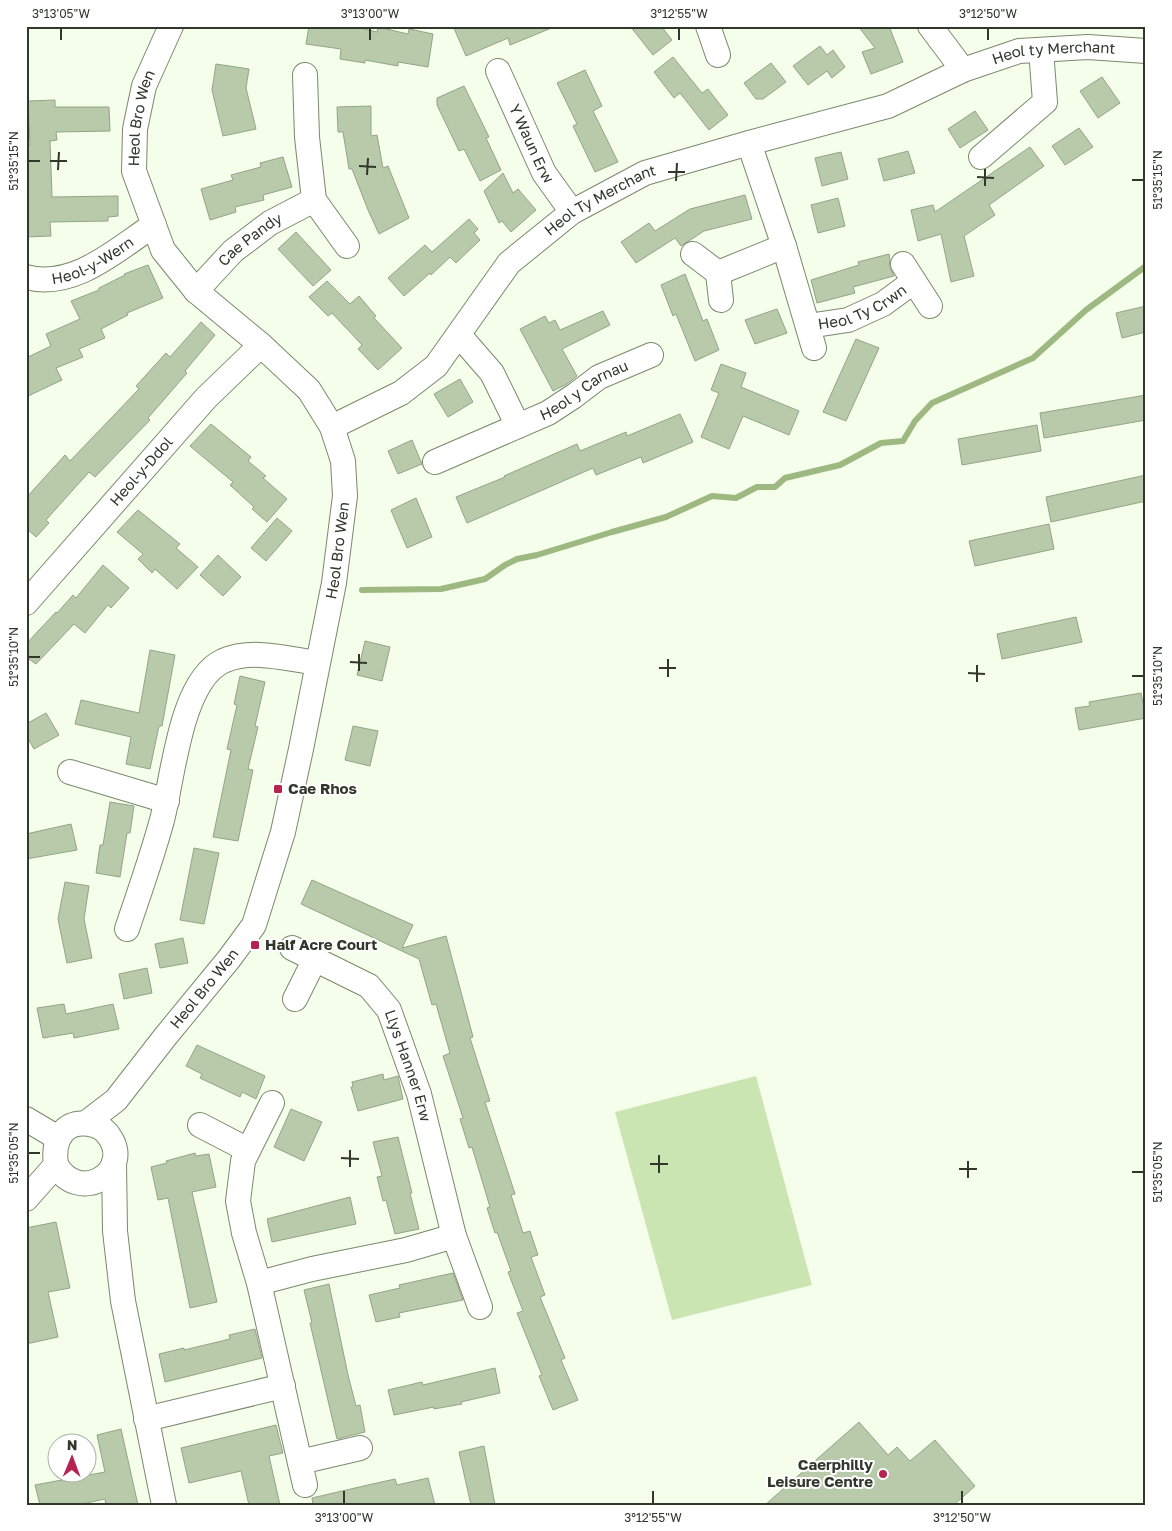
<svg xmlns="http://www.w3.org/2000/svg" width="1172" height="1531" viewBox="0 0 1172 1531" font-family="'Golos Text',sans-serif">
	<rect width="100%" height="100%" fill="#f4feeb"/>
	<path fill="#cae5b1" d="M 756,1076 L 812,1285 L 672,1320 L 615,1112 Z"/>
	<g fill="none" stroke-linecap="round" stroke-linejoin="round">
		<path stroke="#9db981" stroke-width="6" d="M 362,590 L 441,589 L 485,579 L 505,565 L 517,559 L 537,555 L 612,532 L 666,517 L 712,496 L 736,498 L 757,487 L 775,487 L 785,478 L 840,465 L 881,443 L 903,441 L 915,421 L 932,403 L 1033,358 L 1086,310 L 1146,266"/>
	</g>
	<g fill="#b9caaa" stroke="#94a486">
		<path d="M 309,26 L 352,26 L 377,32 L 378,27 L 408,34 L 409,29 L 433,34 L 428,67 L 398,62 L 398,66 L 365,60 L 365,63 L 340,59 L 341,49 L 306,44 Z"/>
		<path d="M 453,26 L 554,26 L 554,27 L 510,45 L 508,38 L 466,56 Z"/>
		<path d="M 630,26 L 661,26 L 672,40 L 653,55 Z"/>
		<path d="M 858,26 L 889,26 L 903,62 L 871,74 L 862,52 L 875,48 Z"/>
		<path d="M 820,46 L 827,55 L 833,50 L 845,67 L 832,78 L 827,71 L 808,85 L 793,66 Z"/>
		<path d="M 673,57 L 702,93 L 708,89 L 728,115 L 709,130 L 680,93 L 674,98 L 654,72 Z"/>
		<path d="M 771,63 L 786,82 L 763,99 L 756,99 L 744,83 Z"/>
		<path d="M 216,64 L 249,69 L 246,88 L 256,129 L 223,136 L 212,90 Z"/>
		<path d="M 585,70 L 602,106 L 593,111 L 618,162 L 595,172 L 573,126 L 577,124 L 557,83 Z"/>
		<path d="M 1102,77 L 1120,103 L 1098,118 L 1080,91 Z"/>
		<path d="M 464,86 L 489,137 L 486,138 L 501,170 L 480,181 L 464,149 L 459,151 L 437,105 L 437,98 Z"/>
		<path d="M 55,100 L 55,107 L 109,107 L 110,131 L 56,132 L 57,140 L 50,141 L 52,197 L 118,196 L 118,216 L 108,217 L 108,221 L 50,222 L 51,236 L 26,237 L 26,145 L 30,145 L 28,101 Z"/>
		<path d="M 371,106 L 371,136 L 377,135 L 383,168 L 388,166 L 409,218 L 379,234 L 368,210 L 352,169 L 349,169 L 343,132 L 338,132 L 337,107 Z"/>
		<path d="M 975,111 L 988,130 L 960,148 L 948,129 Z"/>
		<path d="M 1079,128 L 1093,147 L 1065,165 L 1052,146 Z"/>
		<path d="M 1030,147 L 1044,166 L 989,205 L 995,215 L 964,236 L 974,276 L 951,282 L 941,234 L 918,241 L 911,210 L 933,205 L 935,212 Z"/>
		<path d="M 908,151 L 915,173 L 884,181 L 878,159 Z"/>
		<path d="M 841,152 L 848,179 L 822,186 L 815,158 Z"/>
		<path d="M 283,157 L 292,187 L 263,195 L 264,200 L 235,207 L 236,212 L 210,220 L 201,189 L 233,180 L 231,175 L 261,167 L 260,163 Z"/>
		<path d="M 503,173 L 513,193 L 518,189 L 536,210 L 511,232 L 502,221 L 499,223 L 484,191 Z"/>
		<path d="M 745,195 L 752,219 L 704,231 L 681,246 L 675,238 L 636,263 L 621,242 L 649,223 L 655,231 L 690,209 Z"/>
		<path d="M 838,198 L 845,226 L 818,233 L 811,205 Z"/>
		<path d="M 469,219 L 478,229 L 474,233 L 480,240 L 456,263 L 450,257 L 431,275 L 430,273 L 404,296 L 388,278 L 425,245 L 432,252 Z"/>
		<path d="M 296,232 L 331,270 L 313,286 L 278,249 Z"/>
		<path d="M 889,254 L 890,260 L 889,265 L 894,276 L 853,287 L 855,293 L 817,303 L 811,280 L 859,265 L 858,262 Z"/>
		<path d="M 148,265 L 163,298 L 127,313 L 128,315 L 101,329 L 105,338 L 79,349 L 83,357 L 56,368 L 62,380 L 26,397 L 26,358 L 51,346 L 46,334 L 80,319 L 71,301 L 99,290 L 99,288 L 125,275 L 124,274 Z"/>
		<path d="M 685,274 L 703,321 L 707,319 L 719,350 L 695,361 L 676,314 L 673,316 L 661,285 Z"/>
		<path d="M 327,281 L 350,304 L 359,296 L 376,316 L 374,318 L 402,348 L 378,370 L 358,349 L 362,345 L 332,313 L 328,316 L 309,297 Z"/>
		<path d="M 1146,306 L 1146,332 L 1122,338 L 1116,313 Z"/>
		<path d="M 777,309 L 787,333 L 755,344 L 745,320 Z"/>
		<path d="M 603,311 L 610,325 L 562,349 L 577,376 L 567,384 L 553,391 L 520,329 L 545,316 L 549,323 L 555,320 L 560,330 Z"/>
		<path d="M 201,322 L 215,335 L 185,371 L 187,373 L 148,418 L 150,420 L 95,477 L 89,472 L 46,520 L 49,523 L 36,537 L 26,528 L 26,498 L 65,455 L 70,461 L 139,389 L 136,386 L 166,353 L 170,357 Z"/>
		<path d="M 856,339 L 879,348 L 846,421 L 823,412 Z"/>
		<path d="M 721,364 L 746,373 L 741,387 L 799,411 L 789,435 L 743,416 L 729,449 L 701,437 L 719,393 L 711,390 Z"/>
		<path d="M 460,379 L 473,402 L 448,417 L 434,394 Z"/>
		<path d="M 1146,395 L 1146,420 L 1044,438 L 1040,413 Z"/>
		<path d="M 680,414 L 693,442 L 643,463 L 641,457 L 596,475 L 593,468 L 467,523 L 456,497 L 505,477 L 504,476 L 577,444 L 580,451 L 626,432 L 627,436 Z"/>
		<path d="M 211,424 L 251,457 L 248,461 L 266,476 L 263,478 L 287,499 L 267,522 L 252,509 L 254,507 L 230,485 L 233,482 L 190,446 Z"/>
		<path d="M 1037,425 L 1041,451 L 962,465 L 958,439 Z"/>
		<path d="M 412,440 L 422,464 L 398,474 L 388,451 Z"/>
		<path d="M 1146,475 L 1146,501 L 1051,522 L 1046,497 Z"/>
		<path d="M 416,498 L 432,537 L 407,548 L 391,510 Z"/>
		<path d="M 138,510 L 180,544 L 176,548 L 198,567 L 177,589 L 155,569 L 152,573 L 138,559 L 143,554 L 117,532 Z"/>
		<path d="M 277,518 L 292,531 L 266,561 L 251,548 Z"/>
		<path d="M 1049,524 L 1054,549 L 975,566 L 969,541 Z"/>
		<path d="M 218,555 L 241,577 L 223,596 L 200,575 Z"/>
		<path d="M 103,565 L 129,588 L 111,608 L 108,605 L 85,633 L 74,624 L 36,664 L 26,657 L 26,644 L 56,612 L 57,613 L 73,595 L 76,598 Z"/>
		<path d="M 1076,617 L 1082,642 L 1002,659 L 997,634 Z"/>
		<path d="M 365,641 L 390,647 L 382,681 L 357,675 Z"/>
		<path d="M 150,650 L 175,655 L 162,726 L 159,726 L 150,769 L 126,764 L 131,737 L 75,724 L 81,700 L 139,713 Z"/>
		<path d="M 240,676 L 265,682 L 255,726 L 258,727 L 248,769 L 253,770 L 238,841 L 213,837 L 231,750 L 227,749 L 237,705 L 234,704 Z"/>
		<path d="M 1141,693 L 1146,718 L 1079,730 L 1075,708 L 1090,706 L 1089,702 Z"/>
		<path d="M 46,713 L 59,735 L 34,749 L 26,735 L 26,724 Z"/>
		<path d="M 353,726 L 378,731 L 370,766 L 345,760 Z"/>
		<path d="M 110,802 L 134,806 L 130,833 L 127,833 L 120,877 L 96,873 L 100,845 L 103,845 Z"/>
		<path d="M 71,824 L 77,850 L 26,859 L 26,834 Z"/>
		<path d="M 194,848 L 219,853 L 204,924 L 180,920 Z"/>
		<path d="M 312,880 L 413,925 L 402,948 L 446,936 L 473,1037 L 470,1038 L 490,1101 L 485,1102 L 515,1194 L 511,1195 L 523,1233 L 530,1231 L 538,1255 L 531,1257 L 545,1295 L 540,1297 L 565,1358 L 561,1360 L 578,1400 L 553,1410 L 539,1376 L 542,1375 L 517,1313 L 523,1311 L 508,1272 L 511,1271 L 497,1232 L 495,1233 L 487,1208 L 490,1207 L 472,1147 L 469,1148 L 460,1119 L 463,1118 L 443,1056 L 450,1053 L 436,1004 L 432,1005 L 419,959 L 301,904 Z"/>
		<path d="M 65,882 L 89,886 L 84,919 L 92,958 L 67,963 L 58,919 Z"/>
		<path d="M 183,938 L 188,963 L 160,968 L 155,944 Z"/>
		<path d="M 147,968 L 152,993 L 124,999 L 119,974 Z"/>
		<path d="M 64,1004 L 66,1014 L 113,1004 L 119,1029 L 74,1038 L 73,1033 L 43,1038 L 37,1008 Z"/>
		<path d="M 197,1045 L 265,1076 L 256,1099 L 242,1092 L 240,1097 L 200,1078 L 202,1074 L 186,1066 Z"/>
		<path d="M 383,1074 L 384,1080 L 398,1076 L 403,1099 L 358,1111 L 351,1087 L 353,1087 L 352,1082 Z"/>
		<path d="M 291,1109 L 322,1122 L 304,1161 L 274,1147 Z"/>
		<path d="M 398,1137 L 412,1193 L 410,1193 L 419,1229 L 395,1234 L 386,1200 L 383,1201 L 377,1177 L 382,1176 L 373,1142 Z"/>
		<path d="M 195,1153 L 196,1156 L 209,1154 L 216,1187 L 192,1192 L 217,1302 L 190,1308 L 168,1198 L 158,1200 L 151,1167 L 167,1163 L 166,1161 Z"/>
		<path d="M 350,1197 L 356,1224 L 272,1242 L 267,1219 Z"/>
		<path d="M 56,1222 L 70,1288 L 48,1292 L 58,1337 L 26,1344 L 26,1228 Z"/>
		<path d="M 453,1273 L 463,1300 L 399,1313 L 400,1317 L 376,1322 L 369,1295 L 400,1288 L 399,1285 Z"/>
		<path d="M 329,1284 L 348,1375 L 356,1406 L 360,1405 L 365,1432 L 337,1439 L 310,1323 L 312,1323 L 304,1290 Z"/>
		<path d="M 255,1329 L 262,1358 L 165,1382 L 159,1354 L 184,1348 L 184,1350 L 230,1339 L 229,1335 Z"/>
		<path d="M 495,1368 L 500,1393 L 461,1402 L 462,1404 L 434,1409 L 434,1407 L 394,1415 L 388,1390 L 422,1382 L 423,1385 Z"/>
		<path d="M 859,1422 L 888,1455 L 897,1447 L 910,1461 L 935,1440 L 975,1486 L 954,1505 L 765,1505 Z"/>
		<path d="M 276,1425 L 283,1453 L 269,1456 L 280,1505 L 249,1505 L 241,1471 L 189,1483 L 181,1448 Z"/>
		<path d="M 121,1429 L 138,1505 L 106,1505 L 105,1499 L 77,1505 L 40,1505 L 35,1485 L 105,1472 L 97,1435 Z"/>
		<path d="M 484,1446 L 495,1505 L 471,1505 L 459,1452 Z"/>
		<path d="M 428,1478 L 435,1505 L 313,1505 L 312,1498 L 368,1485 L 395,1479 L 397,1485 Z"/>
	</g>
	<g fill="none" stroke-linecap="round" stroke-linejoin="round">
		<defs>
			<g id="street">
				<path d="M 708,26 L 718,55"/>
				<path d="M 930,26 L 963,70"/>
				<path id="s1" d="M 498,71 L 544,173 L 572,212"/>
				<path d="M 305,75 L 307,137 L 314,200 L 347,246"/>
				<path d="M 749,143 L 784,246 L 814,348"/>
				<path d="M 981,157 L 1045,102 L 1041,50"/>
				<path d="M 693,254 L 718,273 L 784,246"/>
				<path d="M 903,264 L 930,306"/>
				<path d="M 718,273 L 721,300"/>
				<path id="s2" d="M 26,277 C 74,290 117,249 154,225"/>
				<path id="s3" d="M 196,291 L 233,251 L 270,223 L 314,200"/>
				<path id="s4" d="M 808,326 L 848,320 L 883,304 L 913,282"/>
				<path d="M 459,335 L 492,373 L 518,426"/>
				<path id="s5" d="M 332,427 L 401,393 L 436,366 L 509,263 L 572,212 L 645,173 L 749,143 L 888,106 L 963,70 L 1019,51 L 1088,47 L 1146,51"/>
				<path id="s6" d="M 435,462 L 548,413 L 574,396 L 599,377 L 651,355"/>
				<path id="s7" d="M 26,603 L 206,398 L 261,345"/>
				<path d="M 70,772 L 167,801"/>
				<path d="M 127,929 C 139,893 152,857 162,820 C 173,779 180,681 223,661 C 253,648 287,659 317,663"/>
				<path id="s8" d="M 292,948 L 369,986 L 389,1010 L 419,1094 L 454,1236 L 480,1307"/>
				<path d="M 295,999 L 315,959"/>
				<path d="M 272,1103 L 243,1161 L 238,1201 L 244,1233 L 259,1283 L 305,1485"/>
				<path d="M 26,1119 L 58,1138"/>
				<path id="s9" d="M 86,1123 L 116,1100 L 165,1037 L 229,959 L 254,925 L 283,832 L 301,749 L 334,583 L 345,496 L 343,461 L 332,427 L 309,390 L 261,345 L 196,291 L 163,250 L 134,171 L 135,129 L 144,86 L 171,26"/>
				<path d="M 200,1125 L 248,1150"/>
				<path d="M 114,1162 L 115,1231 L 123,1301 L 164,1505"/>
				<path d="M 26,1199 L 56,1165 C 52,1138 65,1118 94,1125 C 102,1127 107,1132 111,1139 C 131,1174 78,1204 56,1165"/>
				<path d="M 259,1283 L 312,1269 L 406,1250 L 454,1236"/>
				<path d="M 146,1419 L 283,1386"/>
				<path d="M 300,1462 L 360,1448"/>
			</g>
		</defs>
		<use href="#street" stroke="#7a896c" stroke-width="26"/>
		<use href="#street" stroke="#fff" stroke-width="24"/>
	</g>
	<path fill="none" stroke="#31372b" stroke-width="2" d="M 61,40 L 61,28M 370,40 L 370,28M 679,40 L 679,28M 988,40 L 988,28M 28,161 L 40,161M 50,161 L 67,161M 359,166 L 376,167M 58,170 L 59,152M 668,172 L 685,172M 367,175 L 368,158M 977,177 L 994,178M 1132,180 L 1144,180M 676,181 L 677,163M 985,186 L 985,169M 28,657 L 40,657M 350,662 L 367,663M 659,668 L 676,668M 359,671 L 359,654M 968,673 L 985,674M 1132,676 L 1144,676M 668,677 L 668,659M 977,682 L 977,665M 28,1153 L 40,1153M 341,1158 L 359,1159M 650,1164 L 668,1164M 350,1167 L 350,1150M 959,1169 L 977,1169M 1132,1172 L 1144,1172M 659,1173 L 659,1155M 968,1178 L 968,1161M 344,1504 L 344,1491M 653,1504 L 653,1491M 962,1504 L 962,1491"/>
	<g fill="#b52450" stroke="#fff" stroke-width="2">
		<rect x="273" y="784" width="10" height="10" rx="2.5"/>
		<rect x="250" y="940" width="10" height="10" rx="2.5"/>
		<circle cx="883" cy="1474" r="5"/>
	</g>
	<g text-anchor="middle" stroke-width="4" stroke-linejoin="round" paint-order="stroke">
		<g font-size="15" fill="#31372b" stroke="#fff">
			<text dy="5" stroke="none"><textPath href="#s5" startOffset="840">Heol ty Merchant</textPath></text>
			<text dy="5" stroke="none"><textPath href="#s9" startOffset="1155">Heol Bro Wen</textPath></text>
			<text dy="5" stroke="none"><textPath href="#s1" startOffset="80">Y Waun Erw</textPath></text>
			<text dy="5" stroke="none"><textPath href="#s5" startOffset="359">Heol Ty Merchant</textPath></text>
			<text dy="5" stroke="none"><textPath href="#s3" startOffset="75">Cae Pandy</textPath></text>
			<text dy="5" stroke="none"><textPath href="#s2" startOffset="71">Heol-y-Wern</textPath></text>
			<text dy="5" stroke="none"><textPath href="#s4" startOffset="58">Heol Ty Crwn</textPath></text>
			<text dy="5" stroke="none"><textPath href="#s6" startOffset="166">Heol y Carnau</textPath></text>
			<text dy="5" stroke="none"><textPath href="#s7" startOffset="175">Heol-y-Ddol</textPath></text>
			<text dy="5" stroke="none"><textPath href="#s9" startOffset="645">Heol Bro Wen</textPath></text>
			<text dy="5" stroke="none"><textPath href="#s9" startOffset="180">Heol Bro Wen</textPath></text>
			<text dy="5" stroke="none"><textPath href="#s8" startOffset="176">Llys Hanner Erw</textPath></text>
		</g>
		<g font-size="15" font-weight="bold" fill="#31372b" stroke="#fff" text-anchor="start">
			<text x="288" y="794">Cae Rhos</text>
			<text x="265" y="950">Half Acre Court</text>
			<text x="873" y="1470" text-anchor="end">Caerphilly<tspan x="873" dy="17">Leisure Centre</tspan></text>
		</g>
	</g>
	<rect width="1172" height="1531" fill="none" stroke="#ffffff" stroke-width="55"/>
	<g transform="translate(72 1458) rotate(1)"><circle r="24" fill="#ffffff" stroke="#adafaa"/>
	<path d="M0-4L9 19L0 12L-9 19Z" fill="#b52450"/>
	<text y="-8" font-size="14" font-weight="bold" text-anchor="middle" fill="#31372b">N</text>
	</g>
	<rect x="28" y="28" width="1116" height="1476" fill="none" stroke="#31372b" stroke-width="2"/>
	<g font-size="12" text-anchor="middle" fill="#31372b">
		<text x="61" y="18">3°13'05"W</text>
		<text x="370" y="18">3°13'00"W</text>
		<text x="679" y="18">3°12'55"W</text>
		<text x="988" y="18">3°12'50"W</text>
		<text transform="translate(14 161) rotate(-90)" y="4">51°35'15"N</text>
		<text transform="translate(1158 180) rotate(-90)" y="4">51°35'15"N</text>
		<text transform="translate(14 657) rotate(-90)" y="4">51°35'10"N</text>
		<text transform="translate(1158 676) rotate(-90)" y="4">51°35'10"N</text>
		<text transform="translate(14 1153) rotate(-90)" y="4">51°35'05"N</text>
		<text transform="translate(1158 1172) rotate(-90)" y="4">51°35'05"N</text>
		<text x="344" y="1522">3°13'00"W</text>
		<text x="653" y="1522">3°12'55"W</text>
		<text x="962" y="1522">3°12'50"W</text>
	</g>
</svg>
